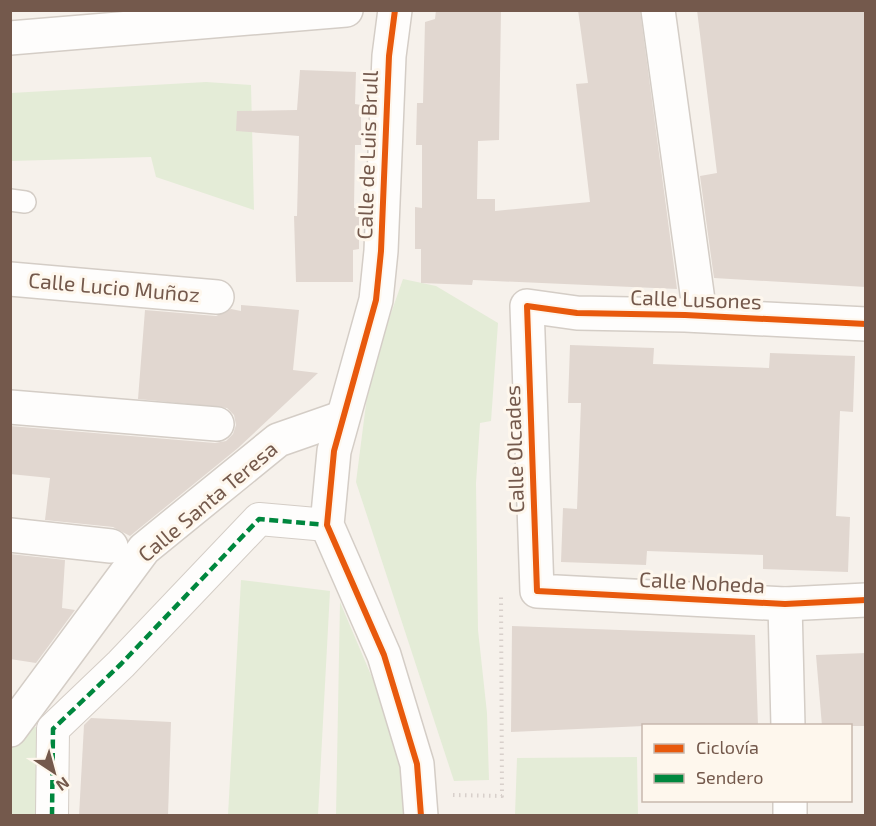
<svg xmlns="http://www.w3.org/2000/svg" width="876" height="826" viewBox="0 0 876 826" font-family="'Exo 2',sans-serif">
	<rect width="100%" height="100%" fill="#f6f1eb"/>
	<g fill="#e4ecd7">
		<path d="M 206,82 L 251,85 L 254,210 L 156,177 L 151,157 L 11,161 L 11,93 Z"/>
		<path d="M 403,279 L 436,286 L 498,323 L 491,421 L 480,423 L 476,483 L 478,630 L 487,713 L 489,780 L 454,781 L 356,482 L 370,373 Z"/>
		<path d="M 241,580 L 330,591 L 318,815 L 228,815 Z"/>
		<path d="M 340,602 L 410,767 L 413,815 L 336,816 Z"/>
		<path d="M 39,726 L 37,815 L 11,816 L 11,744 L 18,732 Z"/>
		<path d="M 637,757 L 638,815 L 515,815 L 517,758 Z"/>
	</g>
	<g fill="#e1d7d0">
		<path d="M 436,10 L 501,10 L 499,140 L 478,141 L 477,199 L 495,199 L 495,211 L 590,202 L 576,84 L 588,83 L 578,10 L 640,10 L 677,289 L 473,280 L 472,285 L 421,283 L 421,249 L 415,249 L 415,207 L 422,208 L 422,145 L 416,145 L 417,103 L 423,103 L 425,22 L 435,19 Z"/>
		<path d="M 697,10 L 866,10 L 866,287 L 714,278 L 700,176 L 717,173 Z"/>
		<path d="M 300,70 L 356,72 L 355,104 L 361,105 L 361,145 L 355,145 L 354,208 L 359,208 L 359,249 L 353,250 L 353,282 L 296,282 L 294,216 L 297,216 L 299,136 L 236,131 L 237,111 L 297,110 Z"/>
		<path d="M 241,305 L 299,310 L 293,370 L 318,373 L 238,448 L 130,536 L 113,527 L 45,520 L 50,478 L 10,474 L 10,426 L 215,443 L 226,441 L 233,434 L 236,425 L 234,415 L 227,408 L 138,399 L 145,310 L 216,316 L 231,309 L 241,311 Z"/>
		<path d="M 570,345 L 654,348 L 653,364 L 769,368 L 770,353 L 855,356 L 853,412 L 840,411 L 836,516 L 850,517 L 848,572 L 763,569 L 763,555 L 647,551 L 646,565 L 561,562 L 563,508 L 577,509 L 581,403 L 568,403 Z"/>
		<path d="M 10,554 L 65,560 L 62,608 L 75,610 L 36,663 L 10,659 Z"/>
		<path d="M 512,626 L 755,635 L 758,726 L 644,726 L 511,732 Z"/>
		<path d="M 866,653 L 866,726 L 822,726 L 816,655 Z"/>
		<path d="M 91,718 L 171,722 L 168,816 L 79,816 L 84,725 Z"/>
	</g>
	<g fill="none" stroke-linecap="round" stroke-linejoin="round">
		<defs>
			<path id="service" d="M 10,200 L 25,202"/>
			<path id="pedestrian" d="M 52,816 L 53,729 L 121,664 L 259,519 L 327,525"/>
			<g id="minor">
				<path d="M 395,10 L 389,56 L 381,251 L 376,300 L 334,451 L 327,525 L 384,655 L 417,764 L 421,816"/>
				<path d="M 658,10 L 700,315"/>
				<path d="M 10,38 L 346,10"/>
				<path d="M 10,279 L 217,297"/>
				<path d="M 866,324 L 685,315 L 577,313 L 527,306 L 537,591 L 785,604 L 866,600"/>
				<path d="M 10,407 L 217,424"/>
				<path d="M 10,535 L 111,546"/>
				<path d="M 785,604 L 788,726"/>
				<path d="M 10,730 L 144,549 L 278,440 L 341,418"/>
				<path d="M 790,800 L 790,816"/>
			</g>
		</defs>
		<use href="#service" stroke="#d4cdc6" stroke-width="24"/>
		<use href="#pedestrian" stroke="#d4cdc6" stroke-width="34"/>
		<use href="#minor" stroke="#d4cdc6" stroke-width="36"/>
		<path stroke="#d8d0cb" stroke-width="4" stroke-dasharray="1.5 4.5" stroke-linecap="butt" d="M 453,795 L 502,796 L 501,594"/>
		<use href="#service" stroke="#fefdfc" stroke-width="21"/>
		<use href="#pedestrian" stroke="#fefdfc" stroke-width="32"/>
		<use href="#minor" stroke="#fefdfc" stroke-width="33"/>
		<path stroke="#00873e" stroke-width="4.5" stroke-dasharray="9 4.5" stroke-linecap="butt" d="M 52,816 L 53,729 L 121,664 L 259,519 L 327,525"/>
		<defs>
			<g id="cycleway">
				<path d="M 395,10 L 389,56 L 381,251 L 376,300 L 334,451 L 327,525 L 384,655 L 417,764 L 421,816"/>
				<path d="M 866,324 L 685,315 L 577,313 L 527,306 L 537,591 L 785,604 L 866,600"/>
			</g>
		</defs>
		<use href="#cycleway" stroke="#fef7ed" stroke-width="10"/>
		<use href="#cycleway" stroke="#e8590c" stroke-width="6"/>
	</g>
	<g text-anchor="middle" stroke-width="6" stroke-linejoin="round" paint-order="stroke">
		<g font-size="21" fill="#74594c" stroke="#fef7ed">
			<text transform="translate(368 155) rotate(-88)" y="7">Calle de Luis Brull</text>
			<text transform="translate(114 288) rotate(5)" y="7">Calle Lucio Muñoz</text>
			<text transform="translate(696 300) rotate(2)" y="7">Calle Lusones</text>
			<text transform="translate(515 449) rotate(-92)" y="7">Calle Olcades</text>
			<text transform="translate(208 502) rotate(-40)" y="7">Calle Santa Teresa</text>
			<text transform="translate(702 583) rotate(3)" y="7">Calle Noheda</text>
		</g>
	</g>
	<rect width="876" height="826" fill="none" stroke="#74594c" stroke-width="24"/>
	<rect x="642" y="724" width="210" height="78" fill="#fef7ed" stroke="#c7b8ad" stroke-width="1.5"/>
	<rect x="654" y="744" width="30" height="9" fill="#e8590c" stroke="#c7b8ad" stroke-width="1.5"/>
	<text x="696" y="754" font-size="18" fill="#74594c">Ciclovía</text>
	<rect x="654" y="774" width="30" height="9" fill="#00873e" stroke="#c7b8ad" stroke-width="1.5"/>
	<text x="696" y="784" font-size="18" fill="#74594c">Sendero</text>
	<g transform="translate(54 772) rotate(144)" stroke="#fef7ed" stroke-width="4.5" paint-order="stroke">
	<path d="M0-4.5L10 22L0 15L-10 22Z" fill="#74594c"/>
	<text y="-9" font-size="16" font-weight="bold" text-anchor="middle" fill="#74594c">N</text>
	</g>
</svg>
